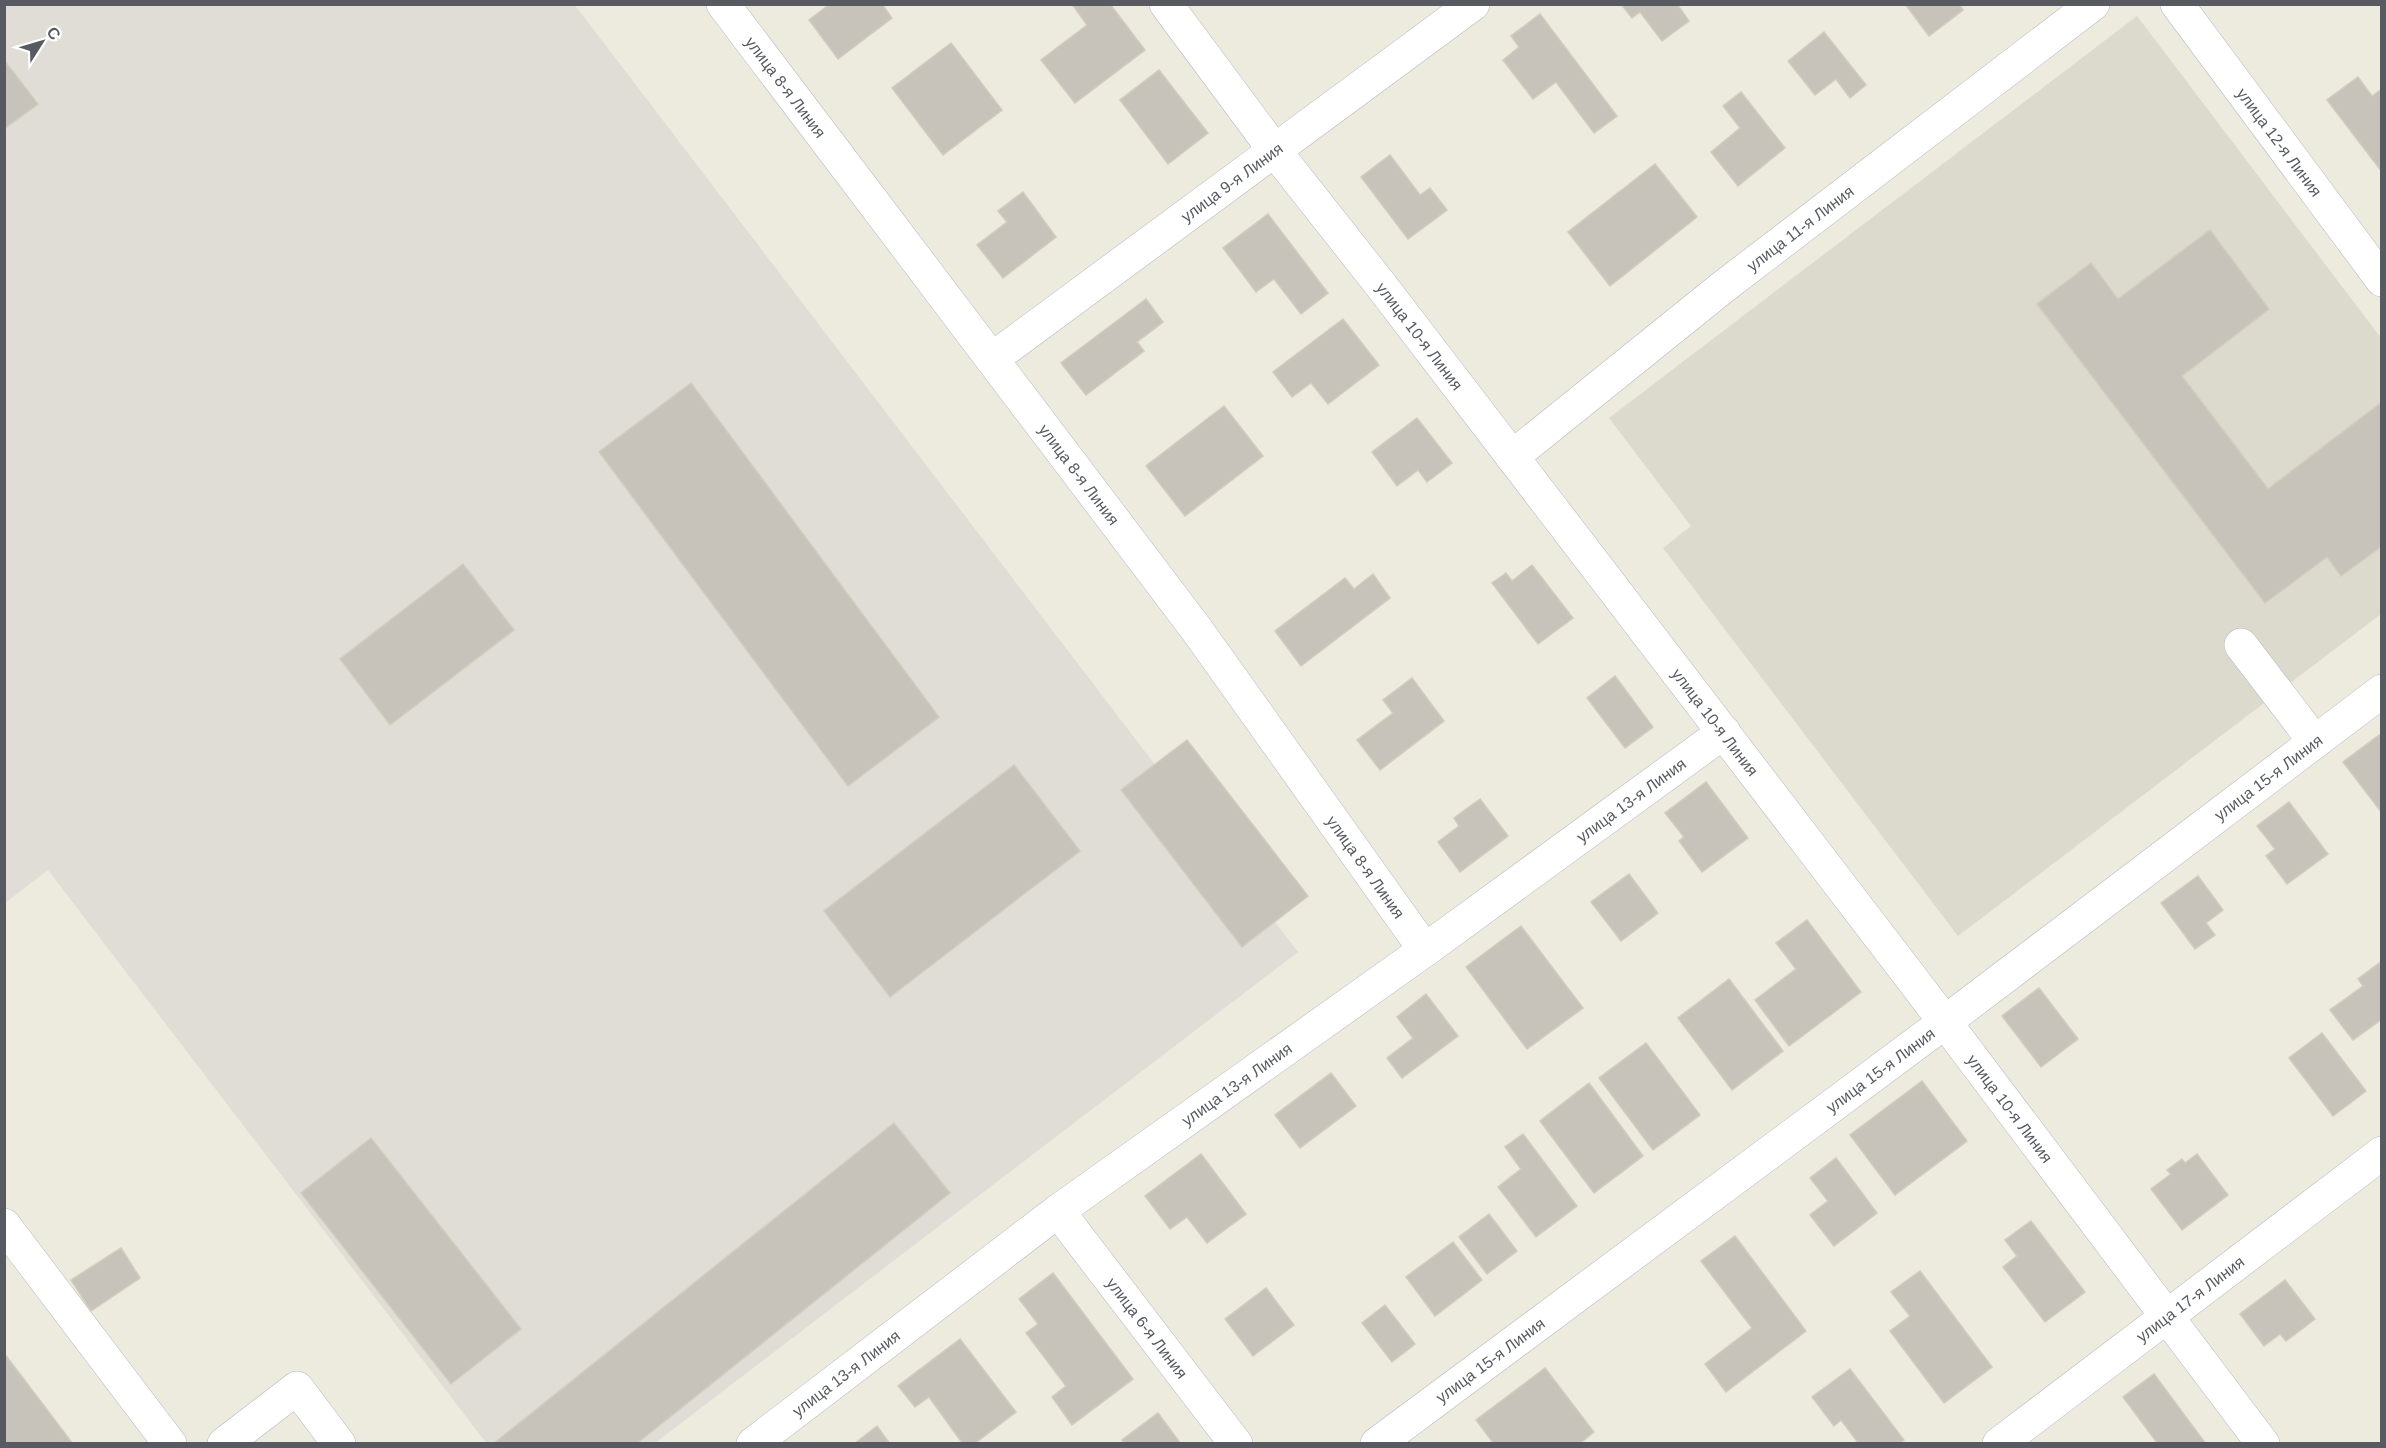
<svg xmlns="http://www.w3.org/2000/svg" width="2386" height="1448" viewBox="0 0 2386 1448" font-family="Helvetica,sans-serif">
	<rect width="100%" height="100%" fill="#edeade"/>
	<path fill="#dfddd6" d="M 574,4 L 1298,952 L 655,1443 L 487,1444 L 48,870 L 5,903 L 5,5 Z"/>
	<path fill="#dcd9cd" d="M 2137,16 L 2381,338 L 2381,614 L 1958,936 L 1663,548 L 1691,526 L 1609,418 Z"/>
	<g fill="#c7c3bb" stroke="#d1ccbc" stroke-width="1.5">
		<path d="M 830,4 L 882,4 L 892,18 L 838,59 L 809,20 Z"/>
		<path d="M 1072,4 L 1110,4 L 1145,50 L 1075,103 L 1041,60 L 1087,25 Z"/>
		<path d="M 1621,4 L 1677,4 L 1689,21 L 1662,41 L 1640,12 L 1632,18 Z"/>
		<path d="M 1905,4 L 1959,4 L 1963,10 L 1929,36 Z"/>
		<path d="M 1540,14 L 1617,116 L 1594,133 L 1556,82 L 1533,99 L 1503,60 L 1519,47 L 1511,36 Z"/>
		<path d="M 1824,32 L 1866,85 L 1850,98 L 1836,79 L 1815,95 L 1788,61 Z"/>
		<path d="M 951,43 L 1002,110 L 943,155 L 892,88 Z"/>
		<path d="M 4,60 L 38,104 L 4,129 Z"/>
		<path d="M 1159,70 L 1208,133 L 1168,164 L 1120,100 Z"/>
		<path d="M 2358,77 L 2372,96 L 2382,89 L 2382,172 L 2327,100 Z"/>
		<path d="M 1741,92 L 1785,148 L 1738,186 L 1711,152 L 1740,128 L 1723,106 Z"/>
		<path d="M 1390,155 L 1420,195 L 1430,188 L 1447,210 L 1408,239 L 1361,177 Z"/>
		<path d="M 1655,164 L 1697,217 L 1610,286 L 1568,232 Z"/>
		<path d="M 1023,192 L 1056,237 L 1003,278 L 977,245 L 1007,222 L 998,211 Z"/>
		<path d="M 1268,214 L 1328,293 L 1301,314 L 1274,279 L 1256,292 L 1223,248 Z"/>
		<path d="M 2210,230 L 2269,309 L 2182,376 L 2268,489 L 2382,402 L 2382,546 L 2341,576 L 2327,557 L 2265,603 L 2037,304 L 2091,263 L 2118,299 Z"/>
		<path d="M 1146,299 L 1163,322 L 1137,342 L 1144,351 L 1086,395 L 1061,363 Z"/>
		<path d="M 1343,319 L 1379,365 L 1328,404 L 1311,383 L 1292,397 L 1273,372 Z"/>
		<path d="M 691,383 L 939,717 L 848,786 L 599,452 Z"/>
		<path d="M 1224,406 L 1263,456 L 1185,516 L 1146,466 Z"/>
		<path d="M 1417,418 L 1452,463 L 1427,482 L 1418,470 L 1397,486 L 1372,452 Z"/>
		<path d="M 463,564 L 514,630 L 390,725 L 340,659 Z"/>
		<path d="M 1532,565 L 1573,618 L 1538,644 L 1492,583 L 1506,573 L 1512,581 Z"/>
		<path d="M 1373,574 L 1390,598 L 1301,666 L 1275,631 L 1345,578 L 1354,589 Z"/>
		<path d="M 1615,676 L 1653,727 L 1625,748 L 1587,698 Z"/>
		<path d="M 1412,678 L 1444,721 L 1380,770 L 1357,740 L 1393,713 L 1383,700 Z"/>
		<path d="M 2382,733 L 2382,813 L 2343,762 Z"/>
		<path d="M 1187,740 L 1308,896 L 1242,947 L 1121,790 Z"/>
		<path d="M 1014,765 L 1080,851 L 890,997 L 824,911 Z"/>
		<path d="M 1706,782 L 1748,838 L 1702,872 L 1679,841 L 1684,837 L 1665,813 Z"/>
		<path d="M 1480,799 L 1508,836 L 1460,872 L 1438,842 L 1459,826 L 1454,818 Z"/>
		<path d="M 2289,802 L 2328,854 L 2287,884 L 2266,856 L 2275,849 L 2257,826 Z"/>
		<path d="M 1629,874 L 1658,913 L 1621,941 L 1591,902 Z"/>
		<path d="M 2198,876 L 2223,910 L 2206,923 L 2215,935 L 2195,949 L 2161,903 Z"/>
		<path d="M 1807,920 L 1861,992 L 1789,1046 L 1755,1000 L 1796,969 L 1776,943 Z"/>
		<path d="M 1521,926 L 1583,1008 L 1527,1049 L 1466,967 Z"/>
		<path d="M 2382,961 L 2382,1019 L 2353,1040 L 2330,1010 L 2363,986 L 2358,979 Z"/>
		<path d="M 1729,979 L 1783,1051 L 1732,1090 L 1678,1018 Z"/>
		<path d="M 2039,988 L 2078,1039 L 2041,1067 L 2002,1016 Z"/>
		<path d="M 1426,994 L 1458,1036 L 1402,1078 L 1387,1058 L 1413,1038 L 1397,1017 Z"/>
		<path d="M 2322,1033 L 2366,1091 L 2333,1116 L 2289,1058 Z"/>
		<path d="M 1646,1043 L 1700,1115 L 1653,1150 L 1599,1078 Z"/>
		<path d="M 1331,1073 L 1356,1106 L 1300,1148 L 1275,1115 Z"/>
		<path d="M 1922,1081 L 1967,1141 L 1895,1195 L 1850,1135 Z"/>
		<path d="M 1589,1083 L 1643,1156 L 1594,1193 L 1540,1121 Z"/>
		<path d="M 894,1123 L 950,1193 L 636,1444 L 493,1444 Z"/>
		<path d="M 1523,1134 L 1577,1206 L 1536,1237 L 1498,1187 L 1521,1169 L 1505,1147 Z"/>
		<path d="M 371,1138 L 521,1329 L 451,1384 L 301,1193 Z"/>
		<path d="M 1201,1154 L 1246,1214 L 1207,1243 L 1187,1217 L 1170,1229 L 1145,1196 Z"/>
		<path d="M 2197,1154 L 2228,1195 L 2182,1230 L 2151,1189 L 2171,1174 L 2167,1170 L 2182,1159 L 2185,1163 Z"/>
		<path d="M 1836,1158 L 1877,1213 L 1834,1246 L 1810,1215 L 1828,1201 L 1810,1178 Z"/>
		<path d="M 1489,1214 L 1517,1251 L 1487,1274 L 1459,1237 Z"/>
		<path d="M 2031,1221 L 2085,1292 L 2045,1322 L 2003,1267 L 2017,1256 L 2005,1240 Z"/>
		<path d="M 1735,1236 L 1806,1331 L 1726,1392 L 1705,1364 L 1752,1328 L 1701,1261 Z"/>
		<path d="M 1453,1242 L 1482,1280 L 1435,1316 L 1406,1277 Z"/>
		<path d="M 121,1248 L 140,1278 L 91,1311 L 71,1280 Z"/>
		<path d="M 1920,1271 L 1992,1367 L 1944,1403 L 1890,1331 L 1910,1316 L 1891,1292 Z"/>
		<path d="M 1053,1273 L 1133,1379 L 1072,1425 L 1052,1397 L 1066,1386 L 1026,1333 L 1038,1324 L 1019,1299 Z"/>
		<path d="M 2285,1280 L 2315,1319 L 2286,1341 L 2280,1334 L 2264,1346 L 2240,1314 Z"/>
		<path d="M 1266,1288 L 1294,1325 L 1253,1356 L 1225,1319 Z"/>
		<path d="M 1385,1305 L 1415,1344 L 1392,1362 L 1362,1323 Z"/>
		<path d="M 960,1339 L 1016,1412 L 974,1444 L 963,1444 L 929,1397 L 915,1407 L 898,1386 Z"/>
		<path d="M 4,1353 L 73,1444 L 4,1444 Z"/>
		<path d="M 1545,1368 L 1594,1432 L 1579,1444 L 1494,1444 L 1476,1420 Z"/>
		<path d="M 1850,1369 L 1904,1440 L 1899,1444 L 1859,1444 L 1841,1420 L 1834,1426 L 1812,1397 Z"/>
		<path d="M 2154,1374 L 2206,1444 L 2158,1444 L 2123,1397 Z"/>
		<path d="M 1158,1413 L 1181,1444 L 1125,1444 L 1122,1440 Z"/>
		<path d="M 877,1426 L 890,1444 L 854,1444 Z"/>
	</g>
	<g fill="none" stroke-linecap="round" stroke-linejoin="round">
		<defs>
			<g id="minor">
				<path id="s1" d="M 723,4 L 1197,630 L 1425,950"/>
				<path id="s2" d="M 1166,4 L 1275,151 L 1380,284 L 1945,1022 L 2263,1444"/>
				<path id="s3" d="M 2177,4 L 2382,280"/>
				<path id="s4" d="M 992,359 L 1473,4"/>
				<path id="s5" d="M 1512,457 L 1723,287 L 2093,4"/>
				<path d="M 2241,645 L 2315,742"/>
				<path id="s6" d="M 1058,1211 L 1236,1444"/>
				<path d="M 4,1225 L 170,1444"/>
				<path d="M 224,1444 L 297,1388 L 339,1444"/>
				<path id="s7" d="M 753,1444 L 1058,1211 L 1425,950 L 1724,732"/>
				<path id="s8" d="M 1377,1444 L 1945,1022 L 2382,691"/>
				<path id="s9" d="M 1999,1444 L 2382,1153"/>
			</g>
		</defs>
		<use href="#minor" stroke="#b6b9bf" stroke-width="34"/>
		<use href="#minor" stroke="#fff" stroke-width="33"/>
	</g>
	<g text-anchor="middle" stroke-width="4.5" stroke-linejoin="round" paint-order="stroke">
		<g font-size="16" fill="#575b61" stroke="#fff">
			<text dy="6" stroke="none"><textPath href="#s1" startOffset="104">улица 8-я Линия</textPath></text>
			<text dy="6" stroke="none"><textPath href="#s3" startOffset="172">улица 12-я Линия</textPath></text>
			<text dy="6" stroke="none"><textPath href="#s4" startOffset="298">улица 9-я Линия</textPath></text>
			<text dy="6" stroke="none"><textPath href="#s5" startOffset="368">улица 11-я Линия</textPath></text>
			<text dy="6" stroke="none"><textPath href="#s2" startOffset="418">улица 10-я Линия</textPath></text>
			<text dy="6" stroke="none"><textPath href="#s1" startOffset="590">улица 8-я Линия</textPath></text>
			<text dy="6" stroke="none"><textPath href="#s2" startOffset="904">улица 10-я Линия</textPath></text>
			<text dy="6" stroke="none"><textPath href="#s8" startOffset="1113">улица 15-я Линия</textPath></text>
			<text dy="6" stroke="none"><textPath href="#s7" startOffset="1089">улица 13-я Линия</textPath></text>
			<text dy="6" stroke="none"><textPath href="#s1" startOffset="1076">улица 8-я Линия</textPath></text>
			<text dy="6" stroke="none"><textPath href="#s8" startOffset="627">улица 15-я Линия</textPath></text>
			<text dy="6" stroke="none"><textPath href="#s7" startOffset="603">улица 13-я Линия</textPath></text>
			<text dy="6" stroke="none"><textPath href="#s2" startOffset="1390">улица 10-я Линия</textPath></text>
			<text dy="6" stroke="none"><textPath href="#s9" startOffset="240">улица 17-я Линия</textPath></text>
			<text dy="6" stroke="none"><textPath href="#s6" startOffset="147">улица 6-я Линия</textPath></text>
			<text dy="6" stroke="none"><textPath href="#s8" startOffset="141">улица 15-я Линия</textPath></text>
			<text dy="6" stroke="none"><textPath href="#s7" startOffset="117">улица 13-я Линия</textPath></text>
		</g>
	</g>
	<rect width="2386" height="1448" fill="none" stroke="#575b61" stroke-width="12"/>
	<g transform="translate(42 42) rotate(53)" stroke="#ffffff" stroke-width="4.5" paint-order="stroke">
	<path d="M0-4.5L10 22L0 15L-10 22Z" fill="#575b61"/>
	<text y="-9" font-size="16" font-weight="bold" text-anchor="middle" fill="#575b61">С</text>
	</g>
</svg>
